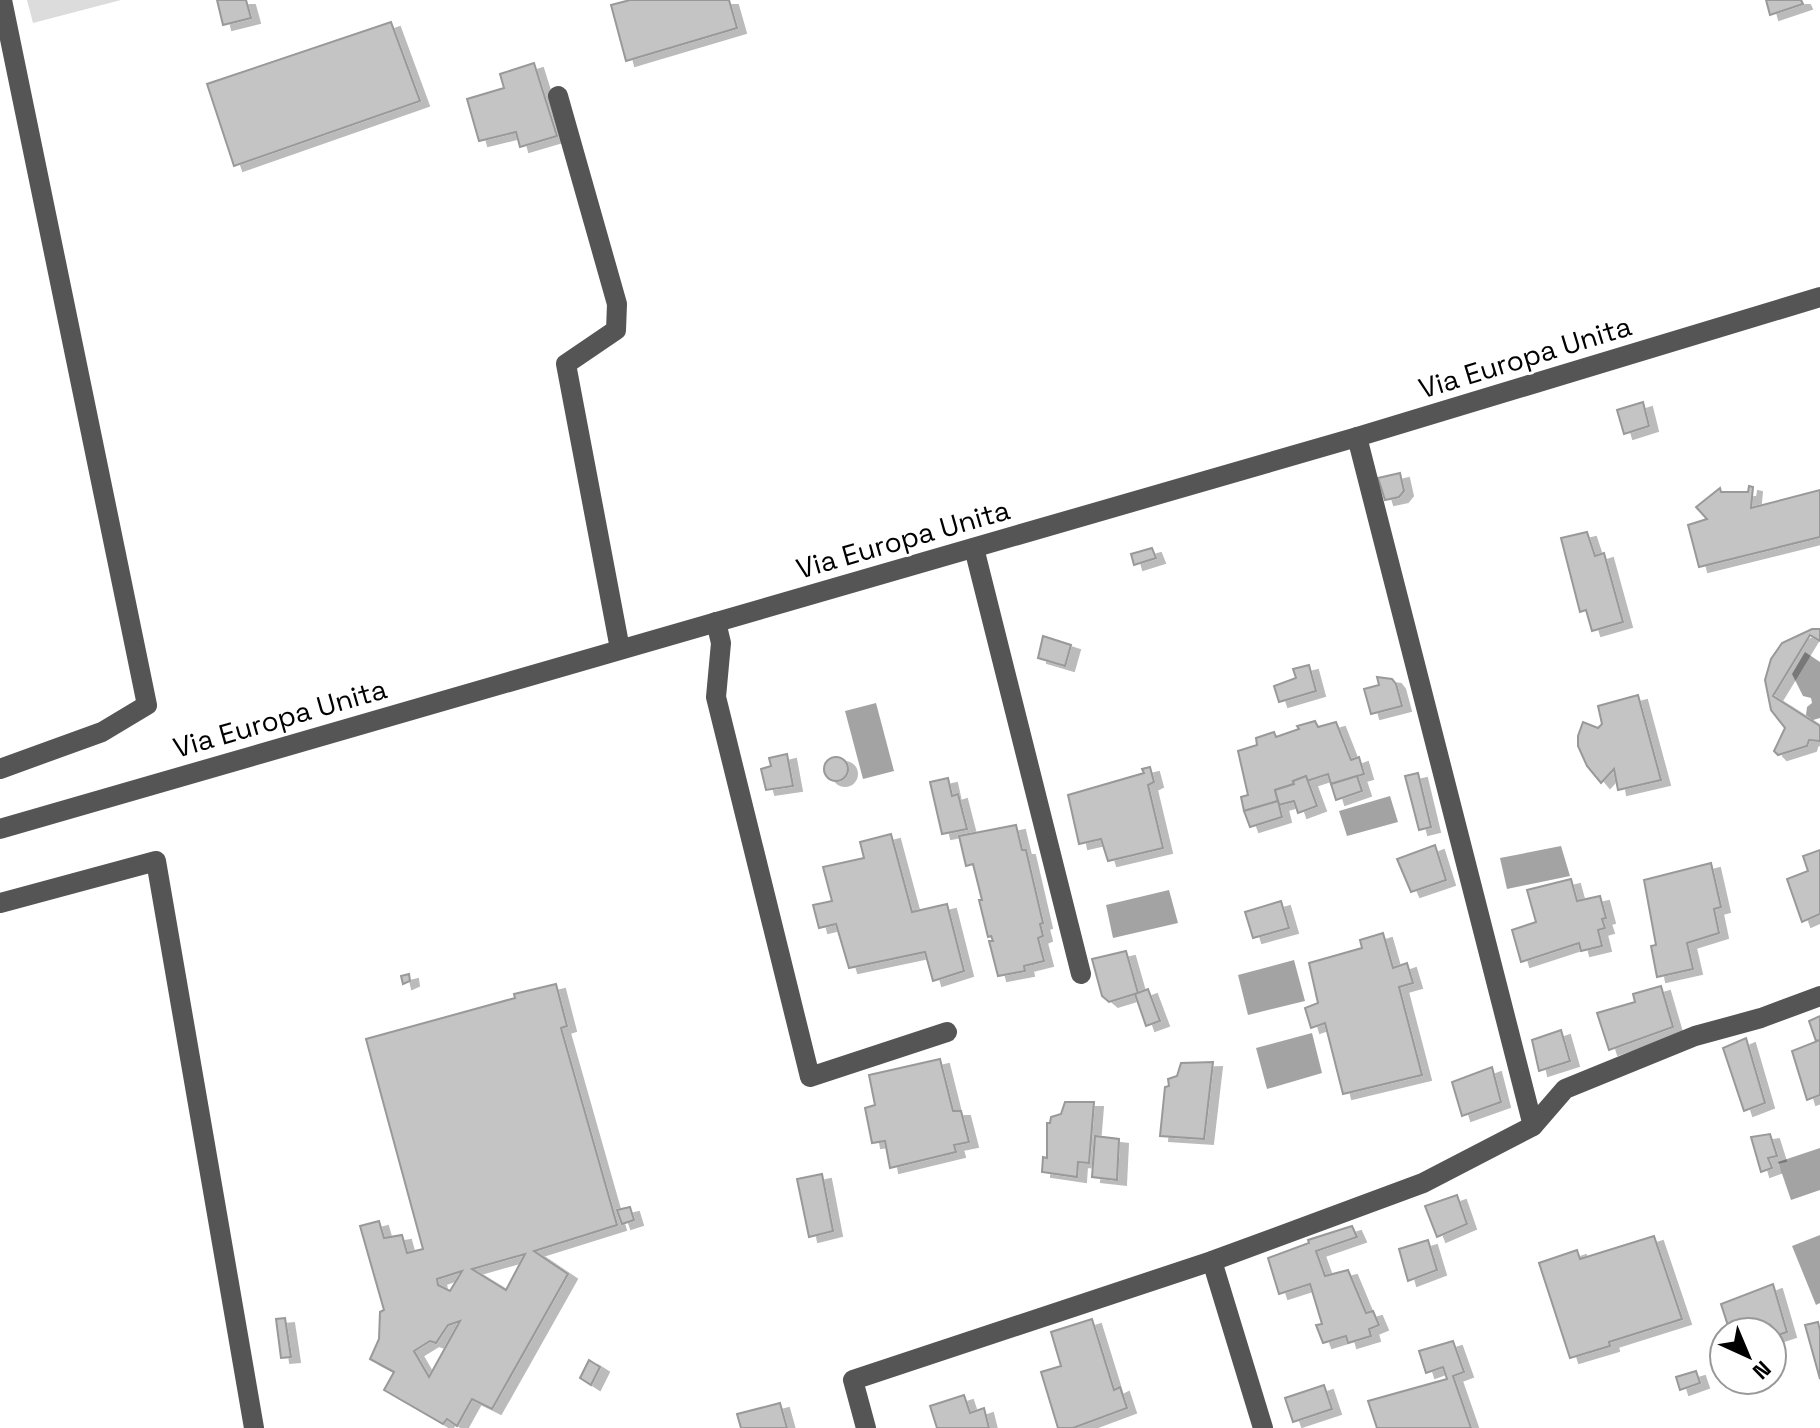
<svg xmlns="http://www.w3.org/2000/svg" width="1820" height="1428" viewBox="0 0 1820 1428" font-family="'Space Grotesk',sans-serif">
	<defs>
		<filter id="shadow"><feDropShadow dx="9" dy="5" stdDeviation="0" flood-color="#0004"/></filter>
	</defs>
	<rect width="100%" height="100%" fill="#fff"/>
	<path fill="#dcdcdc" d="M 27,0 L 121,0 L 33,23 Z"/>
	<g fill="#a3a3a3">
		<path d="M 1805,652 L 1820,662 L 1820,718 L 1813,720 L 1806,715 L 1807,707 L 1812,703 L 1811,698 L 1803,696 L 1792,674 Z"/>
		<path d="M 876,703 L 894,771 L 863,779 L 845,711 Z"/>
		<path d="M 1390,796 L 1398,822 L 1347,836 L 1339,811 Z"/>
		<path d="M 1561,846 L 1570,876 L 1507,889 L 1500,858 Z"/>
		<path d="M 1169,890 L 1178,923 L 1113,938 L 1106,905 Z"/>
		<path d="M 1294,960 L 1305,1001 L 1248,1015 L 1238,975 Z"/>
		<path d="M 1312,1033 L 1322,1073 L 1267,1089 L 1256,1048 Z"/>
		<path d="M 1820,1148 L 1820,1190 L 1791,1200 L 1778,1162 Z"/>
		<path d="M 1820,1235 L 1820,1303 L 1816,1305 L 1792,1246 Z"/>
	</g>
	<g fill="#c4c4c4" stroke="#999" stroke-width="2" fill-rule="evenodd" filter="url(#shadow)">
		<path d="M 217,0 L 246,0 L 251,18 L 223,25 Z"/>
		<path d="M 630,0 L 729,0 L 737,28 L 626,61 L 611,5 Z"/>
		<path d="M 1766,0 L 1801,0 L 1803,4 L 1770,15 Z"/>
		<path d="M 391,22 L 420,101 L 234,166 L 207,84 Z"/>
		<path d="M 534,63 L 557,136 L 520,147 L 516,132 L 479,141 L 467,99 L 504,88 L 500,74 Z"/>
		<path d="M 1643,402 L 1649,426 L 1624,434 L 1617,410 Z"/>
		<path d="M 1400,473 L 1404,491 L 1399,497 L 1385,500 L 1378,478 Z"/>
		<path d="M 1749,486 L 1753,487 L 1751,508 L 1820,490 L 1820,537 L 1699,567 L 1688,525 L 1707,519 L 1696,507 L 1720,488 L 1721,492 L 1748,492 Z"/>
		<path d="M 1587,532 L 1595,556 L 1604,553 L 1623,622 L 1592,631 L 1586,610 L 1580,612 L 1561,538 Z"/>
		<path d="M 1152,548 L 1156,558 L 1134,565 L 1131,554 Z"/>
		<path d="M 1812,629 L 1820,629 L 1820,641 L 1810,635 L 1773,696 L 1820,726 L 1820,741 L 1809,740 L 1807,746 L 1778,755 L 1774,751 L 1785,728 L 1771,710 L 1765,680 L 1771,659 L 1782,643 Z"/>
		<path d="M 1043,636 L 1071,645 L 1065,666 L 1038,658 Z"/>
		<path d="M 1309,665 L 1316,691 L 1279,702 L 1274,686 L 1296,678 L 1293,669 Z"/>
		<path d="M 1377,677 L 1392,679 L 1396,684 L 1402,706 L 1371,714 L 1364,689 L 1379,685 Z"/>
		<path d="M 1638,695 L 1661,780 L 1618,790 L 1614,769 L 1601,783 L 1587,766 L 1578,746 L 1578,736 L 1583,722 L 1598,728 L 1602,724 L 1598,706 Z"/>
		<path d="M 1315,721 L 1318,727 L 1336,722 L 1351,760 L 1359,757 L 1364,774 L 1331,784 L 1328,774 L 1307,781 L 1306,776 L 1293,781 L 1294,784 L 1275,790 L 1278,801 L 1244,811 L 1241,797 L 1248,795 L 1238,751 L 1257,745 L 1256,738 L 1274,732 L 1276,737 L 1299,729 L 1297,726 Z"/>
		<path d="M 787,754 L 793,786 L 766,790 L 761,769 L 771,766 L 769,758 Z"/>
		<circle cx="836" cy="769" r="12"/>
		<path d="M 1150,767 L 1154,782 L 1148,785 L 1163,848 L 1108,861 L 1101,839 L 1079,844 L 1068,795 L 1144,773 L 1142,769 Z"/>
		<path d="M 1418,773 L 1431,827 L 1419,830 L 1405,776 Z"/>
		<path d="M 1306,776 L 1317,806 L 1298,813 L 1294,801 L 1279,805 L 1275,790 L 1294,784 L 1293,781 Z"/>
		<path d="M 1357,776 L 1362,791 L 1336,800 L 1331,784 Z"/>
		<path d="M 948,778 L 952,796 L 958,794 L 967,829 L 942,834 L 930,782 Z"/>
		<path d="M 1278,801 L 1282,817 L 1250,827 L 1244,811 Z"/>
		<path d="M 1016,825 L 1022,850 L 1026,850 L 1043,923 L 1040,924 L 1043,936 L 1038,938 L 1044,961 L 1024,966 L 1025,971 L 998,976 L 989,941 L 993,941 L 991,936 L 988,937 L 979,900 L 982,900 L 973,864 L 966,866 L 959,836 Z"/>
		<path d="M 891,834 L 912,912 L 947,904 L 964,971 L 933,981 L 925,952 L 849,968 L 836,924 L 819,928 L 813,905 L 832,901 L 823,867 L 864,858 L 860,842 Z"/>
		<path d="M 1435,845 L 1446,880 L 1411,892 L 1397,859 Z"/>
		<path d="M 1820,850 L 1820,914 L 1802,922 L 1787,879 L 1808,871 L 1803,856 Z"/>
		<path d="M 1711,863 L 1721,907 L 1714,909 L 1719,933 L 1687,943 L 1693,969 L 1657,977 L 1651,946 L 1656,945 L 1644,880 Z"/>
		<path d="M 1571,879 L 1577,901 L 1600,896 L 1606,918 L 1602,919 L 1605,928 L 1598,930 L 1602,946 L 1581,951 L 1579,943 L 1521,962 L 1512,930 L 1536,922 L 1527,890 Z"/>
		<path d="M 1281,901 L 1289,928 L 1253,938 L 1245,912 Z"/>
		<path d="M 1383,933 L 1393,968 L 1407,963 L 1413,983 L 1399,987 L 1422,1075 L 1343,1094 L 1325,1023 L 1311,1028 L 1305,1008 L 1318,1003 L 1309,963 L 1362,948 L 1360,940 Z"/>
		<path d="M 1126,951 L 1138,993 L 1109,1002 L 1102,996 L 1092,959 Z"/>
		<path d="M 409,974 L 410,981 L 403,984 L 401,976 Z"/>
		<path d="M 556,984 L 567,1026 L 561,1028 L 617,1225 L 534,1251 L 568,1274 L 492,1409 L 472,1399 L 457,1426 L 447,1419 L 443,1424 L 384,1390 L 394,1372 L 370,1359 L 379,1339 L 380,1312 L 384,1310 L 360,1226 L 379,1221 L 384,1238 L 402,1235 L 407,1253 L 423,1249 L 366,1039 L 515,998 L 514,994 ZM 525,1254 L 506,1290 L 472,1269 ZM 462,1271 L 450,1291 L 438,1285 L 437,1279 ZM 460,1321 L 429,1377 L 414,1351 L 430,1341 L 436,1343 L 448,1325 Z"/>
		<path d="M 1661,986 L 1673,1027 L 1609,1050 L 1597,1013 L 1635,1002 L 1633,994 Z"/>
		<path d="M 1148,989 L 1160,1021 L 1146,1026 L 1135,994 Z"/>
		<path d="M 1820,1016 L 1820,1040 L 1816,1041 L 1809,1021 Z"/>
		<path d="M 1561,1030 L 1570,1061 L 1539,1071 L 1532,1040 Z"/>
		<path d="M 1746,1038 L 1765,1103 L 1744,1111 L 1723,1048 Z"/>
		<path d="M 1820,1040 L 1820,1095 L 1807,1100 L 1792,1051 Z"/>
		<path d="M 940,1059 L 953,1111 L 961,1111 L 969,1142 L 954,1145 L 956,1152 L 890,1168 L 885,1141 L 872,1143 L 865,1108 L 875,1105 L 869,1075 Z"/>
		<path d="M 1213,1062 L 1204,1139 L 1160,1136 L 1165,1087 L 1169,1086 L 1168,1079 L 1177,1076 L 1181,1063 Z"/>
		<path d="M 1492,1067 L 1501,1102 L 1462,1116 L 1452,1082 Z"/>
		<path d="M 1065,1102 L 1094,1102 L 1089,1163 L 1078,1162 L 1077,1177 L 1042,1172 L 1043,1157 L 1047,1158 L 1047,1123 L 1050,1123 L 1051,1117 L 1061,1114 Z"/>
		<path d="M 1770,1134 L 1777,1156 L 1768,1158 L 1772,1168 L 1761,1172 L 1751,1137 Z"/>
		<path d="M 1095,1136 L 1119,1139 L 1117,1180 L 1092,1177 Z"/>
		<path d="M 822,1174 L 833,1231 L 809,1237 L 797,1179 Z"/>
		<path d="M 1457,1195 L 1467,1224 L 1437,1237 L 1425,1206 Z"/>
		<path d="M 630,1207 L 634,1220 L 622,1224 L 617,1210 Z"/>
		<path d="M 1352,1226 L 1357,1237 L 1316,1251 L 1325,1276 L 1348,1270 L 1366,1313 L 1373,1311 L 1379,1325 L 1369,1329 L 1371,1336 L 1348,1343 L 1346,1336 L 1323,1343 L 1316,1325 L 1322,1324 L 1310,1284 L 1279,1294 L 1268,1258 L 1309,1243 L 1308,1240 Z"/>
		<path d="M 1654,1236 L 1682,1319 L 1609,1342 L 1610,1346 L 1570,1358 L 1539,1263 L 1577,1250 L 1580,1259 Z"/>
		<path d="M 1428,1240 L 1437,1270 L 1408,1281 L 1399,1249 Z"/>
		<path d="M 1773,1284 L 1787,1332 L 1772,1337 L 1772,1332 L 1730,1332 L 1721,1304 Z"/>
		<path d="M 285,1318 L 291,1357 L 281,1358 L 276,1319 Z"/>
		<path d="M 1092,1319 L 1114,1390 L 1120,1387 L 1127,1408 L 1073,1428 L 1058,1428 L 1041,1372 L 1061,1366 L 1051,1332 Z"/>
		<path d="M 1818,1322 L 1820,1330 L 1820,1379 L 1805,1325 Z"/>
		<path d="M 1453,1341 L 1464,1372 L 1453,1376 L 1471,1428 L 1377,1428 L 1368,1401 L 1447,1379 L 1443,1367 L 1426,1373 L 1419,1351 Z"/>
		<path d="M 589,1360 L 600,1367 L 591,1385 L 580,1378 Z"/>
		<path d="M 1696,1371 L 1700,1383 L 1680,1390 L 1676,1377 Z"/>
		<path d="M 1324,1385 L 1332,1409 L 1293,1422 L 1285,1398 Z"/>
		<path d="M 964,1395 L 970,1413 L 984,1408 L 989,1428 L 937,1428 L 930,1406 Z"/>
		<path d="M 780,1403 L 787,1428 L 741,1428 L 737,1414 Z"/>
	</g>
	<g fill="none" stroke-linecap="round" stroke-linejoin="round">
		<g stroke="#555" stroke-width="20">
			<path d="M 558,96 L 617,304 L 616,330 L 566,364 L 620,649"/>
			<path d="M 1357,437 L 1533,1126"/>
			<path d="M 974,548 L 1081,974"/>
			<path d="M 716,622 L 721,643 L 716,697 L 810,1077 L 947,1032"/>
			<path d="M 0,769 L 102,732 L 147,705 L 2,0"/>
			<path d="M 0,829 L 1357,437 L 1820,297"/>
			<path d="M 0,903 L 156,861 L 254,1428"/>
			<path d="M 1212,1261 L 1263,1428"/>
			<path d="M 866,1428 L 853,1380 L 1212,1261 L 1423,1183 L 1533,1126 L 1565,1089 L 1695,1036 L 1761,1018 L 1820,996"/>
		</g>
	</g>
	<g text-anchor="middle" stroke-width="6" stroke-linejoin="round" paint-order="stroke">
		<g font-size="28" fill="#000" stroke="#fff">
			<text transform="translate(1525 357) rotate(-17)" y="10">Via Europa Unita</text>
			<text transform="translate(903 539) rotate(-16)" y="10">Via Europa Unita</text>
			<text transform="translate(280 718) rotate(-16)" y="10">Via Europa Unita</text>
		</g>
	</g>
	<g transform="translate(1748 1356) rotate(136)"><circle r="38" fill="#ffffff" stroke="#999999" stroke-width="2"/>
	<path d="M0-6L14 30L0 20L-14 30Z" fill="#000000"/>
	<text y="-12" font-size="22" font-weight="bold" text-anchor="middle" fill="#000000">N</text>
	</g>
</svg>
